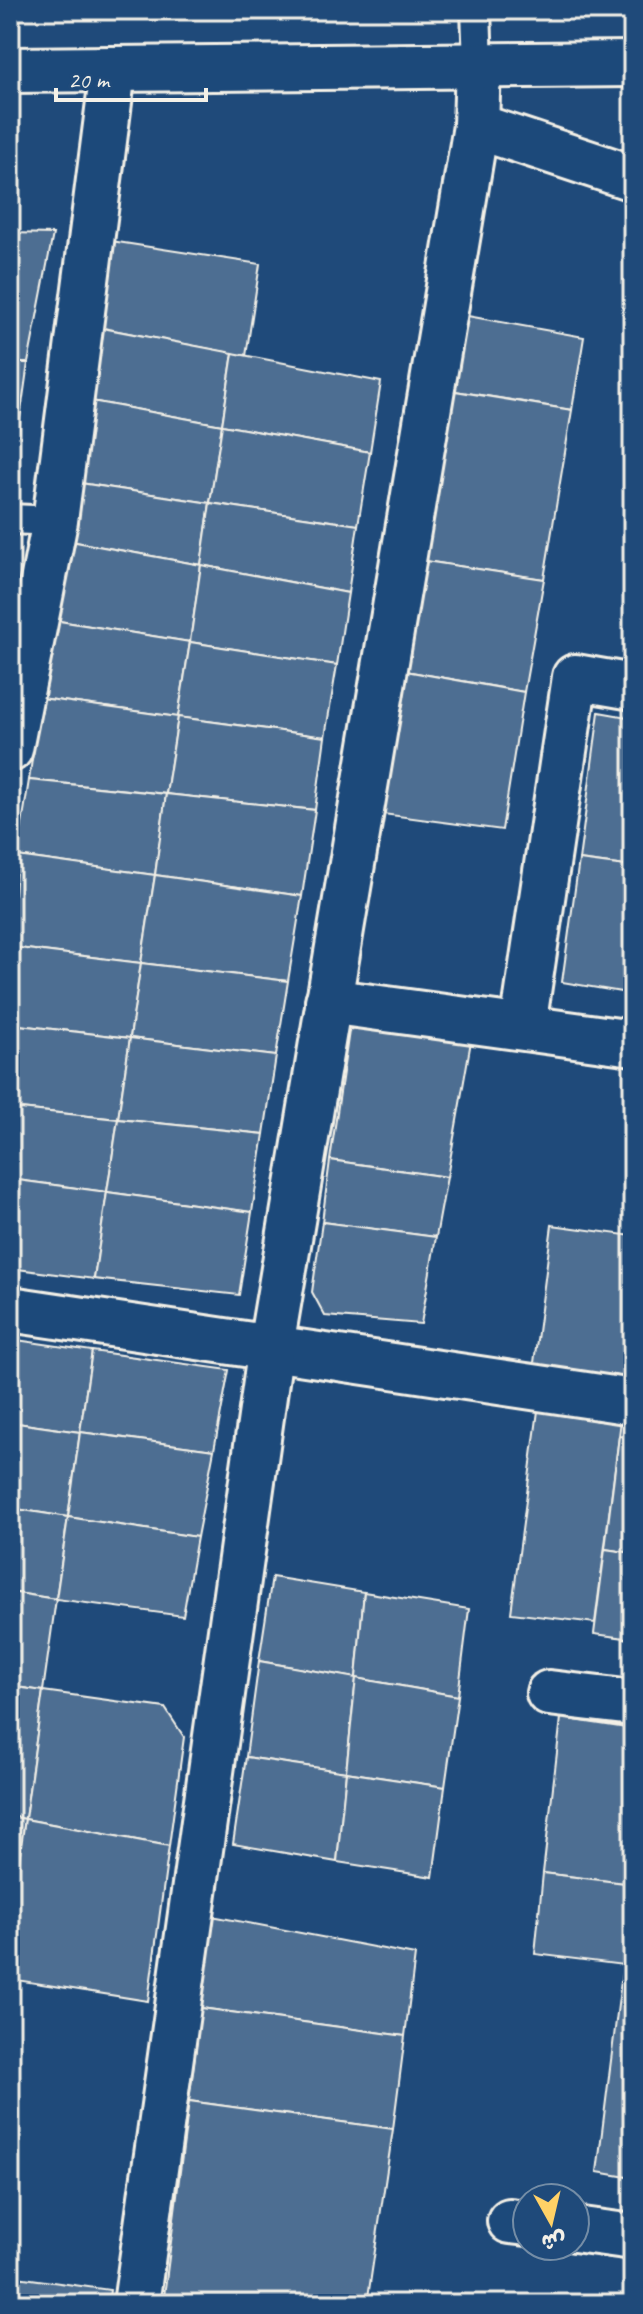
<svg xmlns="http://www.w3.org/2000/svg" width="643" height="2314" viewBox="0 0 643 2314" font-family="Caveat,'Playpen Sans Arabic',sans-serif">
	<rect width="100%" height="100%" fill="#1f4a7a"/>
	<filter id="ink" filterUnits="userSpaceOnUse"><feTurbulence type="fractalNoise" baseFrequency=".0125" numOctaves="2"/><feDisplacementMap in="SourceGraphic" scale="16" xChannelSelector="R" yChannelSelector="G"/><feConvolveMatrix kernelMatrix="1 2 1 2 8 2 1 2 1" color-interpolation-filters="sRGB"/></filter>
	<g filter="url(#ink)">
		<g fill="#4d6e92" stroke="#f4f1e8" stroke-width="2">
			<path d="M 10,233 L 53,234 L 28,363 L 10,363 Z"/>
			<path d="M 111,241 L 260,264 L 246,356 L 98,327 Z"/>
			<path d="M 462,315 L 584,337 L 572,410 L 449,390 Z"/>
			<path d="M 97,327 L 233,353 L 222,425 L 86,400 Z"/>
			<path d="M 233,353 L 381,382 L 370,452 L 222,425 Z"/>
			<path d="M 10,363 L 28,363 L 10,489 Z"/>
			<path d="M 449,390 L 572,410 L 544,579 L 419,560 Z"/>
			<path d="M 86,400 L 222,425 L 210,503 L 74,482 Z"/>
			<path d="M 222,425 L 370,452 L 358,525 L 210,503 Z"/>
			<path d="M 74,482 L 210,503 L 201,565 L 65,540 Z"/>
			<path d="M 210,503 L 358,525 L 348,593 L 201,565 Z"/>
			<path d="M 65,540 L 201,565 L 190,642 L 53,620 Z"/>
			<path d="M 419,560 L 544,579 L 524,692 L 400,670 Z"/>
			<path d="M 201,565 L 348,593 L 337,665 L 190,642 Z"/>
			<path d="M 53,620 L 190,642 L 178,717 L 41,698 Z"/>
			<path d="M 190,642 L 337,665 L 325,737 L 178,717 Z"/>
			<path d="M 400,670 L 524,692 L 502,830 L 375,813 Z"/>
			<path d="M 41,698 L 178,717 L 166,794 L 29,780 Z"/>
			<path d="M 599,712 L 633,718 L 633,867 L 579,860 Z"/>
			<path d="M 178,717 L 325,737 L 315,810 L 166,794 Z"/>
			<path d="M 29,780 L 166,794 L 155,875 L 17,856 Z"/>
			<path d="M 166,794 L 315,810 L 302,896 L 155,875 Z"/>
			<path d="M 17,856 L 155,875 L 141,963 L 10,947 Z"/>
			<path d="M 579,860 L 633,867 L 633,994 L 562,982 Z"/>
			<path d="M 155,875 L 302,896 L 288,981 L 141,963 Z"/>
			<path d="M 10,947 L 141,963 L 130,1038 L 10,1024 Z"/>
			<path d="M 141,963 L 288,981 L 276,1056 L 130,1038 Z"/>
			<path d="M 365,1019 L 473,1030 L 447,1177 L 330,1160 L 349,1031 Z"/>
			<path d="M 10,1024 L 130,1038 L 118,1119 L 10,1108 Z"/>
			<path d="M 130,1038 L 276,1056 L 264,1134 L 118,1119 Z"/>
			<path d="M 10,1108 L 118,1119 L 107,1192 L 10,1179 Z"/>
			<path d="M 118,1119 L 264,1134 L 252,1212 L 107,1192 Z"/>
			<path d="M 330,1160 L 447,1177 L 436,1237 L 322,1222 Z"/>
			<path d="M 10,1179 L 107,1192 L 94,1279 L 10,1268 Z"/>
			<path d="M 107,1192 L 252,1212 L 239,1295 L 94,1279 Z"/>
			<path d="M 322,1222 L 436,1237 L 421,1324 L 325,1316 L 312,1292 Z"/>
			<path d="M 552,1225 L 633,1236 L 633,1385 L 532,1378 Z"/>
			<path d="M 10,1339 L 92,1351 L 80,1432 L 10,1422 Z"/>
			<path d="M 92,1351 L 229,1370 L 214,1450 L 80,1432 Z"/>
			<path d="M 539,1403 L 622,1413 L 595,1623 L 511,1613 Z"/>
			<path d="M 10,1422 L 80,1432 L 68,1517 L 10,1508 Z"/>
			<path d="M 80,1432 L 214,1450 L 197,1537 L 68,1517 Z"/>
			<path d="M 619,1436 L 633,1438 L 633,1553 L 605,1549 Z"/>
			<path d="M 10,1508 L 68,1517 L 56,1599 L 10,1592 Z"/>
			<path d="M 68,1517 L 197,1537 L 183,1616 L 56,1599 Z"/>
			<path d="M 605,1549 L 633,1553 L 633,1639 L 594,1634 Z"/>
			<path d="M 272,1577 L 364,1592 L 356,1678 L 259,1661 Z"/>
			<path d="M 10,1592 L 56,1599 L 43,1691 L 10,1686 Z"/>
			<path d="M 364,1592 L 469,1609 L 458,1696 L 356,1678 Z"/>
			<path d="M 259,1661 L 356,1678 L 346,1772 L 246,1757 Z"/>
			<path d="M 356,1678 L 458,1696 L 445,1787 L 346,1772 Z"/>
			<path d="M 10,1686 L 43,1691 L 25,1819 L 10,1816 Z"/>
			<path d="M 43,1691 L 165,1708 L 184,1737 L 169,1846 L 25,1819 Z"/>
			<path d="M 561,1718 L 633,1729 L 633,1884 L 543,1873 Z"/>
			<path d="M 246,1757 L 346,1772 L 337,1862 L 233,1844 Z"/>
			<path d="M 346,1772 L 445,1787 L 433,1877 L 337,1862 Z"/>
			<path d="M 10,1816 L 25,1819 L 10,1923 Z"/>
			<path d="M 25,1819 L 169,1846 L 148,2001 L 10,1979 L 10,1923 Z"/>
			<path d="M 543,1873 L 633,1884 L 623,1965 L 535,1954 Z"/>
			<path d="M 633,1883 L 633,1966 L 623,1965 Z"/>
			<path d="M 212,1916 L 415,1955 L 405,2036 L 201,2008 Z"/>
			<path d="M 623,1965 L 633,1966 L 633,2178 L 597,2172 Z"/>
			<path d="M 201,2008 L 405,2036 L 393,2129 L 189,2101 Z"/>
			<path d="M 189,2101 L 393,2129 L 367,2304 L 163,2304 Z"/>
			<path d="M 10,2276 L 110,2290 L 108,2304 L 10,2304 Z"/>
		</g>
		<g fill="none" stroke-linecap="round" stroke-linejoin="round">
			<defs>
				<g id="lane">
					<path d="M 476,10 L 478,64"/>
					<path d="M 10,519 L 55,521"/>
				</g>
				<g id="street">
					<path d="M 476,126 L 633,178"/>
					<path d="M 10,749 L 55,521 L 113,71"/>
					<path d="M 328,1001 L 633,1043"/>
					<path d="M 523,1026 L 575,677 L 633,687"/>
					<path d="M 10,1309 L 633,1402"/>
					<path d="M 549,1693 L 633,1703"/>
					<path d="M 510,2221 L 527,2223"/>
					<path d="M 575,2229 L 633,2237"/>
					<path d="M 136,2304 L 271,1346 L 476,126 L 478,64"/>
				</g>
				<path id="secondary" d="M 10,70 L 633,64"/>
			</defs>
			<use href="#lane" stroke="#f4f1e8" stroke-width="34"/>
			<use href="#street" stroke="#f4f1e8" stroke-width="50"/>
			<use href="#secondary" stroke="#f4f1e8" stroke-width="50"/>
			<use href="#lane" stroke="#1f4a7a" stroke-width="28"/>
			<use href="#street" stroke="#1f4a7a" stroke-width="44"/>
			<use href="#secondary" stroke="#1f4a7a" stroke-width="44"/>
		</g>
	</g>
	<rect width="643" height="2314" fill="none" stroke="#1f4a7a" stroke-width="40"/>
	<rect x="20" y="20" width="603" height="2274" fill="none" stroke="#f4f1e8" stroke-width="3" filter="url(#ink)"/>
	<g transform="translate(551 2222) rotate(172)"><circle r="38" fill="#1f4a7a" stroke="#748da6" stroke-width="2"/>
	<path d="M0-6L14 30L0 20L-14 30Z" fill="#ffd166"/>
	<text y="-12" font-size="22" font-weight="bold" text-anchor="middle" fill="#f4f1e8">ش</text>
	</g>
	<path d="M56 88v12h150v-12" fill="none" stroke="#f4f1e8" stroke-width="4"/>
	<text x="68" y="88" font-size="24" fill="#f4f1e8" stroke="#1f4a7a" stroke-width="6" paint-order="stroke">20 m</text>
</svg>
